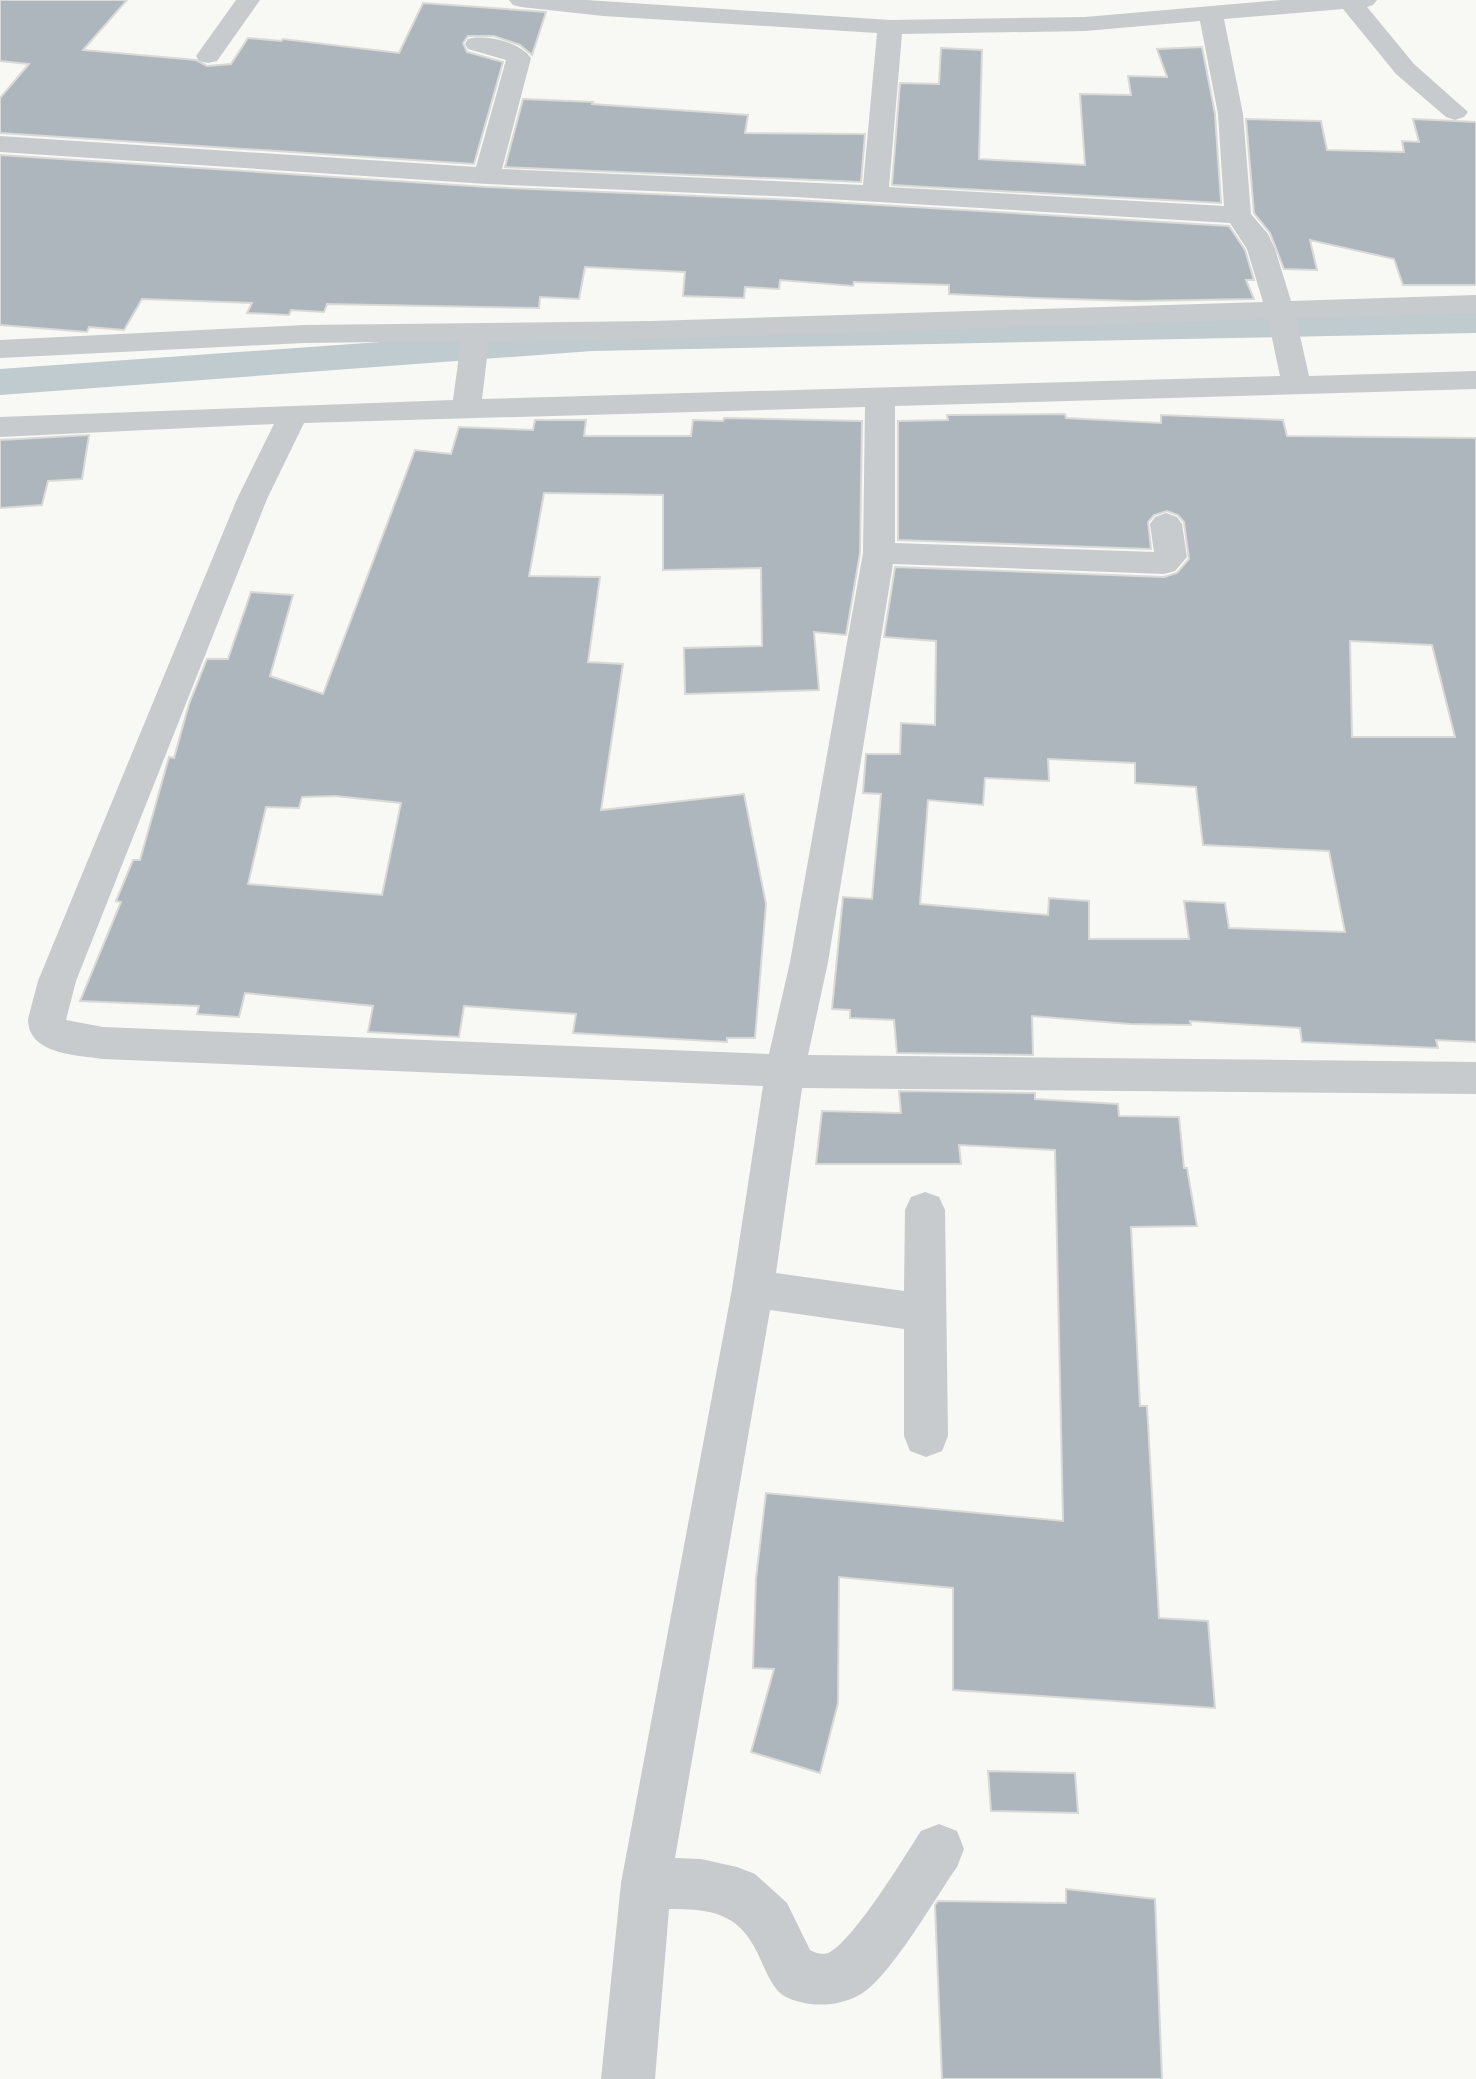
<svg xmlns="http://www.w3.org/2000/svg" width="1476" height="2079" viewBox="0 0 1476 2079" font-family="Raleway,sans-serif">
	<rect width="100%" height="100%" fill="#f8f8f4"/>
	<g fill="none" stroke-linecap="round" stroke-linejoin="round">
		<path fill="#c0cbd0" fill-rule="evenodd" d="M 1476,309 L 1476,333 L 592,351 L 0,395 L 0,369 L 592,327 Z"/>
	</g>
	<g fill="#adb6bc" stroke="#d9d9d7" stroke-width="2" fill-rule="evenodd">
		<path d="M 0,0 L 127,0 L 83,50 L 196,60 L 207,66 L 231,64 L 248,38 L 281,41 L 283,39 L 399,53 L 423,3 L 546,12 L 532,55 L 520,45 L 494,36 L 468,36 L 463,43 L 467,52 L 503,62 L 474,164 L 0,133 L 0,98 L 29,64 L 0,61 Z"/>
		<path d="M 1202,47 L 1215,114 L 1221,203 L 892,185 L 900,83 L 939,84 L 941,48 L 982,50 L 979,159 L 1085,165 L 1080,94 L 1131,95 L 1128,76 L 1167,77 L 1157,49 Z"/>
		<path d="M 523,99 L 593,102 L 592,104 L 748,115 L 745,133 L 865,134 L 861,182 L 505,167 Z"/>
		<path d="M 1246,119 L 1321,121 L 1327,150 L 1404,152 L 1402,141 L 1419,142 L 1413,119 L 1476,122 L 1476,285 L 1403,285 L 1394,259 L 1310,240 L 1317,270 L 1284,269 L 1270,233 L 1254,213 Z"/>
		<path d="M 0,155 L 487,187 L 795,200 L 1229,226 L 1245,250 L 1254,280 L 1246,280 L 1254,299 L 1134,301 L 1035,298 L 949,294 L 949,285 L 854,282 L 853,286 L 780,280 L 779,289 L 745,287 L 744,298 L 683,296 L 685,272 L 585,267 L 579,299 L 540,297 L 539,308 L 327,304 L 324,312 L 291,310 L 289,315 L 247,313 L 252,303 L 142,299 L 124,330 L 89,327 L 87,332 L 0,325 Z"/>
		<path d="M 1065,414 L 1066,418 L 1161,423 L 1161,415 L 1283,420 L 1287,436 L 1476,438 L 1476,1042 L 1436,1040 L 1438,1048 L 1302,1042 L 1300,1028 L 1190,1021 L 1191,1025 L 1130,1024 L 1032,1016 L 1033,1055 L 897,1053 L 894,1020 L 850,1018 L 850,1010 L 832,1009 L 843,897 L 872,899 L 881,794 L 863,793 L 866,754 L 900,754 L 901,723 L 935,725 L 936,641 L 884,637 L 895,567 L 1164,577 L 1177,573 L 1189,559 L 1184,522 L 1178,515 L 1167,511 L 1154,515 L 1148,522 L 1151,549 L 898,540 L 898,421 L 948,420 L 947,415 ZM 1350,641 L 1432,645 L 1455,737 L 1352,737 ZM 1048,759 L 1135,763 L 1135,783 L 1196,787 L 1203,845 L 1329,851 L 1345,932 L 1229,928 L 1225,903 L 1184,901 L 1189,939 L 1089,939 L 1089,901 L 1049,898 L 1048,915 L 920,904 L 928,800 L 983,805 L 985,778 L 1049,781 Z"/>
		<path d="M 724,418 L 862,421 L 860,553 L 846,635 L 814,632 L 819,690 L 685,694 L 684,648 L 762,646 L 761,568 L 663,570 L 663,495 L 544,493 L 529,576 L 600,577 L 588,662 L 623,664 L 601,810 L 744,794 L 766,904 L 755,1038 L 727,1038 L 727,1042 L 573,1033 L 576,1014 L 464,1006 L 459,1037 L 368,1032 L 373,1006 L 245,993 L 239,1017 L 197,1014 L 199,1006 L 80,1001 L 121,902 L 116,901 L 133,860 L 140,860 L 169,757 L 174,758 L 189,704 L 207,659 L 228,659 L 251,592 L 293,595 L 270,676 L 323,694 L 415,450 L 451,454 L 459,427 L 533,430 L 535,420 L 586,420 L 584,436 L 691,436 L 693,420 L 723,421 ZM 335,796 L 401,803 L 382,895 L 248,884 L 266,807 L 299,808 L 302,797 Z"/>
		<path d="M 89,435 L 82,479 L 48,481 L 42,505 L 0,508 L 0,440 Z"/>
		<path d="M 899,1091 L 1035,1093 L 1035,1099 L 1118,1104 L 1119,1116 L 1179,1117 L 1184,1168 L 1187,1168 L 1197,1226 L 1131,1227 L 1140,1406 L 1147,1406 L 1159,1618 L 1208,1621 L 1215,1708 L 953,1690 L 953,1588 L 839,1577 L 838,1703 L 820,1773 L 751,1752 L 774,1669 L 753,1668 L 756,1579 L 766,1493 L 1063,1521 L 1055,1150 L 959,1145 L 961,1164 L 816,1164 L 822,1111 L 901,1113 Z"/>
		<path d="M 988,1771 L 1075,1773 L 1078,1813 L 991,1811 Z"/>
		<path d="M 1066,1889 L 1155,1899 L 1162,2079 L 942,2079 L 935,1905 L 938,1901 L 1066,1903 Z"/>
	</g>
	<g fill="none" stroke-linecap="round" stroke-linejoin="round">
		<g fill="#c7cbce" fill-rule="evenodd">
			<path d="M 236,0 L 260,0 L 217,61 L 208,63 L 199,61 L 196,56 Z"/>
			<path d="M 509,0 L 586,0 L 890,20 L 1085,17 L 1281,0 L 1377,0 L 1373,5 L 1367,7 L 1414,64 L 1468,112 L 1464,117 L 1455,120 L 1446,117 L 1396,74 L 1343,9 L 1224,19 L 1243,114 L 1251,214 L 1268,234 L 1275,249 L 1291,301 L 1476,295 L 1476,313 L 1296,318 L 1309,376 L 1476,371 L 1476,389 L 895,406 L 895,543 L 1154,552 L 1150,524 L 1155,517 L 1166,513 L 1177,517 L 1182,524 L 1187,557 L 1175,571 L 1164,574 L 893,564 L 828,962 L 808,1055 L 1476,1062 L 1476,1094 L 802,1088 L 776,1273 L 904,1291 L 905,1210 L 911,1197 L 925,1192 L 939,1197 L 945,1210 L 948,1436 L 942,1451 L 926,1457 L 910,1451 L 904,1436 L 904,1329 L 770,1310 L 675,1858 L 701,1859 L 737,1867 L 755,1874 L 787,1903 L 810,1950 C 815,1953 824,1956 830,1952 C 855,1938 903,1859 921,1831 L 939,1824 L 957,1831 L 964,1849 L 957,1867 C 935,1898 891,1976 861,1994 C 846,2003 827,2006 810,2004 C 799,2002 784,1999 777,1990 C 768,1979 763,1964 757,1952 C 738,1912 709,1909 669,1909 L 655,2079 L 601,2079 L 621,1883 L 732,1289 L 763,1086 L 103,1059 C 78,1055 28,1055 28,1019 L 38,981 L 237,499 L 274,424 L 0,437 L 0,417 L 453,400 L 461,341 L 304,343 L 0,358 L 0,340 L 304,325 L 652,321 L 1263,302 L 1247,249 L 1230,223 L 795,197 L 487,184 L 0,152 L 0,136 L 476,167 L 506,60 L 468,49 L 465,44 L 468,39 C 487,34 520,42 531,58 L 502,169 L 863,185 L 877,33 L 603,16 L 521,7 L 513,5 ZM 1200,21 L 1218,114 L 1224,206 L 889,187 L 902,34 L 1085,31 ZM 1268,319 L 1280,376 L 482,399 L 489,341 L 652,339 ZM 865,407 L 863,553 L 790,962 L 769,1054 L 103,1027 L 66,1020 L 76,981 L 267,499 L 304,423 Z"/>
		</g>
	</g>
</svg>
